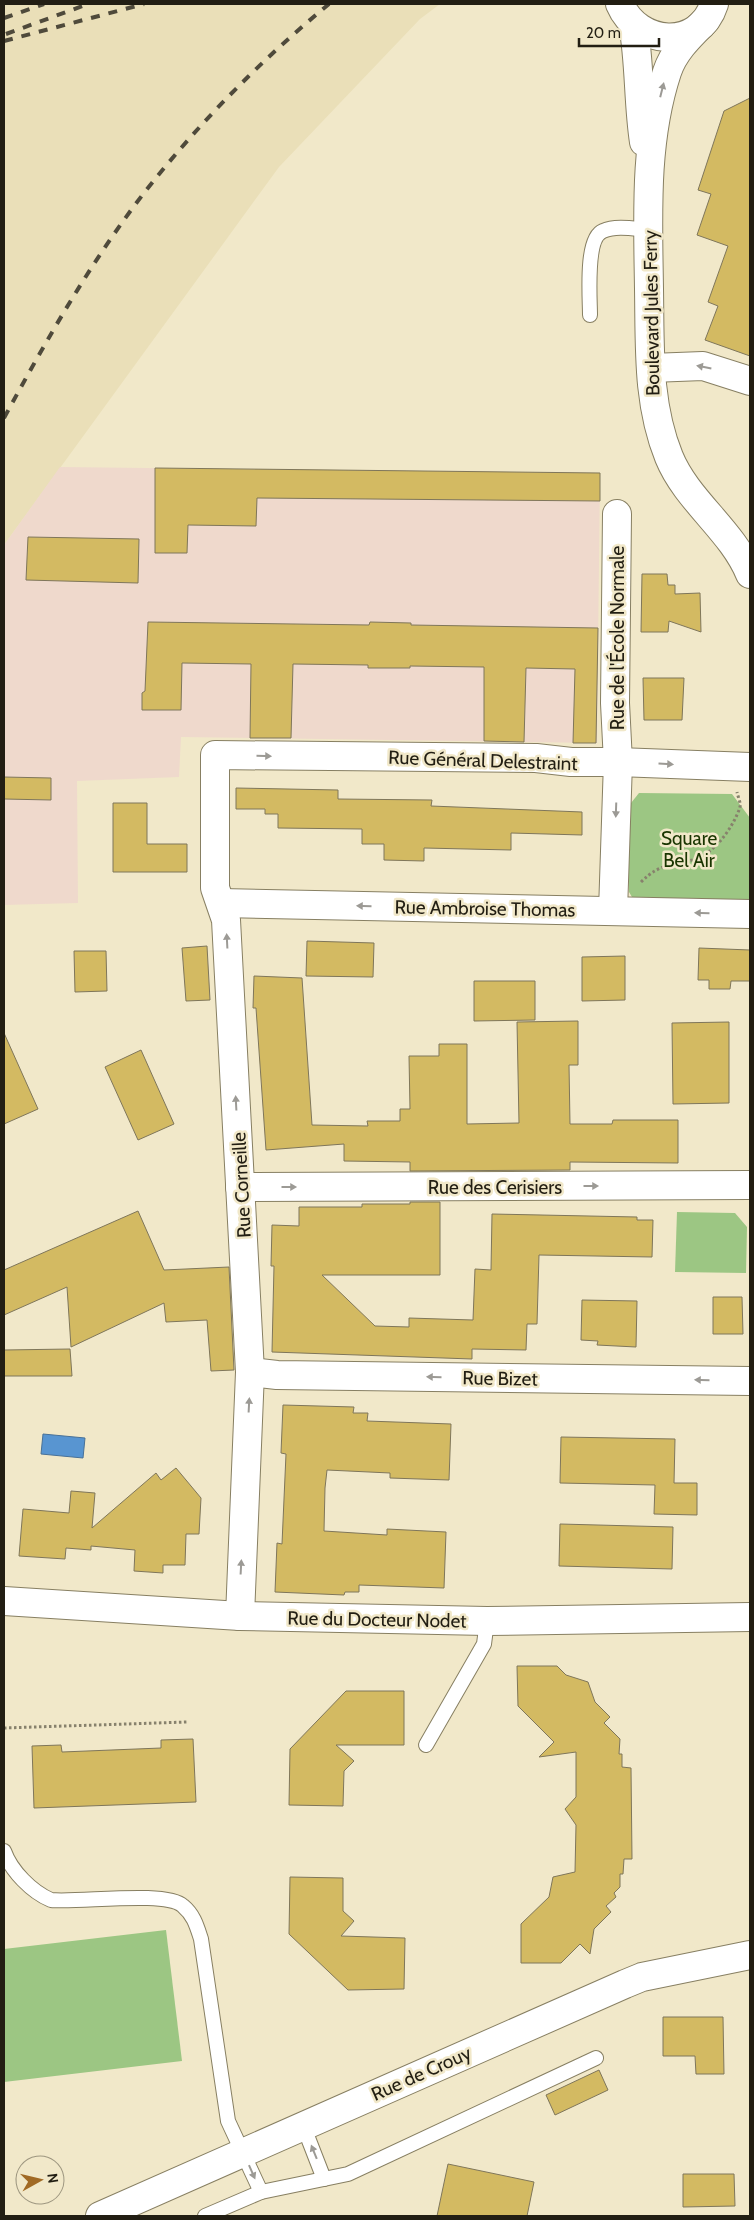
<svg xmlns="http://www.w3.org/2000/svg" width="754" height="2220" viewBox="0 0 754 2220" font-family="Cabin,sans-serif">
	<rect width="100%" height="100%" fill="#f1e8c9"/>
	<path fill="#eadfb8" d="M 4,4 L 440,4 L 420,19 L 279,167 L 4,545 Z"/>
	<path fill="#efd9cc" d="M 60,467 L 600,473 L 597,743 L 181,737 L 179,777 L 77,781 L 78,903 L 4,905 L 4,545 Z"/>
	<g fill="#9cc683">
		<path d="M 639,793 L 732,794 L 750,818 L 750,904 L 635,902 L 629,892 L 627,808 Z"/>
		<path d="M 677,1212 L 735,1213 L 747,1227 L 746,1273 L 675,1272 Z"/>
		<path d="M 166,1930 L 182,2061 L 4,2082 L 4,1949 Z"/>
	</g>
	<path fill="#5895d1" stroke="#487198" d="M 43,1434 L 85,1438 L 83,1458 L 41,1454 Z"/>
	<g fill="#d3ba62" stroke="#7f765a">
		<path d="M 750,98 L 750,356 L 705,340 L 718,306 L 708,302 L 728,246 L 697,235 L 711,194 L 698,190 L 724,111 Z"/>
		<path d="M 155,468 L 600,473 L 600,501 L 257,498 L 256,526 L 188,525 L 187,553 L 155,553 Z"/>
		<path d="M 28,537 L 139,539 L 138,583 L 26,580 Z"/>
		<path d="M 642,574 L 667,574 L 668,585 L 675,585 L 675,594 L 700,593 L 701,632 L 669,621 L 668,632 L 641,632 Z"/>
		<path d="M 148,622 L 369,625 L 370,622 L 411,623 L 411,625 L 598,628 L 596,743 L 573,743 L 575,669 L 526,668 L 524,742 L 484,741 L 484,667 L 410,666 L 410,668 L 368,668 L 368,665 L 293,664 L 291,738 L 250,738 L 251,664 L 182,663 L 181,710 L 142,710 L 142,693 L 145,691 Z"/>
		<path d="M 643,678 L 684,678 L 682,720 L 644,720 Z"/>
		<path d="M 4,777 L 51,778 L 51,800 L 4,799 Z"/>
		<path d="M 236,788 L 338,790 L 338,799 L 432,800 L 431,806 L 582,812 L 582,835 L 511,833 L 511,850 L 424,848 L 424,861 L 384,860 L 384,844 L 362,844 L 362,829 L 278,828 L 278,814 L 265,814 L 265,809 L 236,809 Z"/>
		<path d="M 113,803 L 147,803 L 147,844 L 187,844 L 187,872 L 113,872 Z"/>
		<path d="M 307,941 L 374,943 L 373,977 L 306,976 Z"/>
		<path d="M 207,946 L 210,1000 L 186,1001 L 182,948 Z"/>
		<path d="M 699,948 L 750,950 L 750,981 L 731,981 L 730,989 L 709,989 L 709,980 L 698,980 Z"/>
		<path d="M 74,951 L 106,951 L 107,991 L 75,992 Z"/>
		<path d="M 625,956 L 625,1000 L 582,1001 L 582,957 Z"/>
		<path d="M 254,976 L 302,978 L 312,1125 L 368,1126 L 367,1121 L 400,1121 L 400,1109 L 410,1109 L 409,1056 L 439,1056 L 439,1044 L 467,1044 L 467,1124 L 519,1123 L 517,1022 L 578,1021 L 578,1065 L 569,1065 L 570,1124 L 612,1124 L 613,1120 L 678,1120 L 678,1163 L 570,1162 L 570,1170 L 410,1171 L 410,1162 L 344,1161 L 344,1144 L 266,1150 L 256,1008 L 253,1008 Z"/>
		<path d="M 474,981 L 535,981 L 535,1020 L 474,1021 Z"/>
		<path d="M 729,1022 L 729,1103 L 673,1104 L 672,1023 Z"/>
		<path d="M 4,1033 L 38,1109 L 4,1124 Z"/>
		<path d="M 141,1050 L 174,1124 L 138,1140 L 105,1067 Z"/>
		<path d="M 410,1202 L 440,1202 L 440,1275 L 322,1275 L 375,1326 L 409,1327 L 409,1318 L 473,1320 L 475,1269 L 491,1270 L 492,1214 L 637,1217 L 637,1220 L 653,1220 L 652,1257 L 539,1255 L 537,1324 L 527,1324 L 526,1350 L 472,1349 L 472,1359 L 272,1352 L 274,1266 L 271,1266 L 272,1225 L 299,1226 L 299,1207 L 362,1207 L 362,1204 L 410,1204 Z"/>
		<path d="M 138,1211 L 164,1270 L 229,1267 L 234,1370 L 211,1371 L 207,1320 L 166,1322 L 164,1303 L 71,1347 L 67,1287 L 4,1315 L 4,1270 Z"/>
		<path d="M 713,1297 L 742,1297 L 743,1334 L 713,1334 Z"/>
		<path d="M 582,1300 L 637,1301 L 636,1347 L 597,1345 L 598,1341 L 581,1340 Z"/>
		<path d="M 70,1349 L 72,1376 L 4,1376 L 4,1350 Z"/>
		<path d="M 283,1405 L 354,1407 L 353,1413 L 368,1413 L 367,1421 L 451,1424 L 449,1480 L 390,1478 L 390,1473 L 327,1470 L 325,1488 L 324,1531 L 387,1535 L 387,1529 L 446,1532 L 444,1588 L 359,1585 L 359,1592 L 345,1592 L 344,1595 L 275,1592 L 277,1543 L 282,1544 L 286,1454 L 281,1453 Z"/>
		<path d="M 561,1437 L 675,1439 L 674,1483 L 697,1483 L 697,1515 L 654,1514 L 655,1485 L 560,1483 Z"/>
		<path d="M 176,1468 L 201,1498 L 199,1534 L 186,1534 L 185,1565 L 163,1565 L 163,1573 L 134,1571 L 135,1550 L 91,1546 L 91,1550 L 66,1548 L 65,1559 L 19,1556 L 23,1509 L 69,1513 L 71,1491 L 95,1493 L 92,1528 L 156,1473 L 161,1480 Z"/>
		<path d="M 560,1524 L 673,1527 L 672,1569 L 559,1566 Z"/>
		<path d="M 517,1666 L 557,1666 L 566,1675 L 588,1682 L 595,1702 L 610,1717 L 604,1723 L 620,1739 L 619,1754 L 622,1754 L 622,1767 L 631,1768 L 632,1859 L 624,1859 L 623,1874 L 620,1874 L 620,1887 L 614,1893 L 616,1897 L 606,1906 L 611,1912 L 594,1929 L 590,1954 L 580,1944 L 561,1963 L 521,1963 L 521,1924 L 549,1897 L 553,1877 L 575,1872 L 576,1825 L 565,1809 L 576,1797 L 576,1752 L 539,1757 L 554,1742 L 518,1706 Z"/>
		<path d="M 346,1691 L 404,1691 L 404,1745 L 336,1745 L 354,1761 L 344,1771 L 343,1806 L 289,1805 L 290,1749 Z"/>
		<path d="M 193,1739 L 196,1802 L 34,1808 L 32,1746 L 61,1745 L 62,1752 L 161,1748 L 161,1740 Z"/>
		<path d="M 290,1877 L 343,1878 L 343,1911 L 354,1921 L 341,1936 L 405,1938 L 404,1989 L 348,1990 L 289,1934 Z"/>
		<path d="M 663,2017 L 723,2017 L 724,2074 L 696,2074 L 695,2056 L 663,2056 Z"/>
		<path d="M 599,2070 L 608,2090 L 555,2115 L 546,2095 Z"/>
		<path d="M 448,2164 L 534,2182 L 527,2216 L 437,2216 Z"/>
		<path d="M 683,2174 L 734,2174 L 735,2206 L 683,2207 Z"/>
	</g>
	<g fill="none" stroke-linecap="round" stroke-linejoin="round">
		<defs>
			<g id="service">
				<path d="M 590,315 C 590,298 585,238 603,231 C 616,225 635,229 649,230"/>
				<path d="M 426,1745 L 484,1644 L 487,1621"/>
				<path d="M 4,1851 C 11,1871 32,1892 51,1900 C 79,1903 166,1890 183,1906 C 194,1915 197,1927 201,1939 L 228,2121 L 261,2192"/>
				<path d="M 303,2125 L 324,2179"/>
				<path d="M 205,2216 L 261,2192 L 348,2174 L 596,2058"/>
			</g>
			<g id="minor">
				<path d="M 651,368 L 703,366 L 750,381"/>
				<path d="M 221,903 L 750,914"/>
				<path d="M 613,911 L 618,762 L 615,703 L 617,514"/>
				<path d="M 240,1187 L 750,1185"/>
				<path d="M 250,1372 L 277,1375 L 750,1381"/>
				<path d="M 4,1601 L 240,1616 L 487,1621 L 750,1617"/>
				<path d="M 240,1616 L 250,1372 L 226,920 L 215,888 L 215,755 L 536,758 L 571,762 L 618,762 L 750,767"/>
				<path d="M 100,2216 L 625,1984 L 642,1977 L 750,1955"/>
			</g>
			<g id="primary">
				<path d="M 620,4 C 638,46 699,51 714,4"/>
				<path d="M 705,21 C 690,36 674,51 667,72 C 644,142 648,217 649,289 C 650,346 647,403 669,457 C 687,501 732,530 750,574"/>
				<path d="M 633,24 C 640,63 638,103 644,142"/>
			</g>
		</defs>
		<use href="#service" stroke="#877f62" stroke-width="16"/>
		<use href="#minor" stroke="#877f62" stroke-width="30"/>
		<use href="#primary" stroke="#877f62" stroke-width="30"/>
		<g stroke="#87816c" stroke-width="3" stroke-dasharray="2.5 2.5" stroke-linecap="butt">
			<path d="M 641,882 C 662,861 674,867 698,858 C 716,851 734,826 740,807 C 741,803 738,797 737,792"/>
			<path d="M 4,1728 L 187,1722"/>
		</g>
		<use href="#service" stroke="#fff" stroke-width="14"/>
		<use href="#minor" stroke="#fff" stroke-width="28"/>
		<use href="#primary" stroke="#fff" stroke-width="28"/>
		<g stroke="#4f4a3b" stroke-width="4" stroke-dasharray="9 9" stroke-linecap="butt">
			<path d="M 4,18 L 44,4"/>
			<path d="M 6,34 L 88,4"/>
			<path d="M 4,41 L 144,4"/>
			<path d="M 4,418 C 46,341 90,263 144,193 C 198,124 261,60 329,4"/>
		</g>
	</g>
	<defs><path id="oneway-solid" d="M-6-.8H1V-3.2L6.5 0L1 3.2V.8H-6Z" transform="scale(1.25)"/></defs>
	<g fill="#9c9a95">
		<use href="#oneway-solid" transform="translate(662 90) rotate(-76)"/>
		<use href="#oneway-solid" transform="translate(704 367) rotate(-169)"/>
		<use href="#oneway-solid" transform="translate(264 756) rotate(1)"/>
		<use href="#oneway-solid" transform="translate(666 764) rotate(3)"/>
		<use href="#oneway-solid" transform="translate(616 810) rotate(92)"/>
		<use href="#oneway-solid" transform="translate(364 906) rotate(-179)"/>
		<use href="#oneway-solid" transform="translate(702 913) rotate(-179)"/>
		<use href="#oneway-solid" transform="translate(227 941) rotate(-93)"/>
		<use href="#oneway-solid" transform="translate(236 1103) rotate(-93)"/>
		<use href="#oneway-solid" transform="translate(591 1186)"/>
		<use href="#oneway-solid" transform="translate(289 1187)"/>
		<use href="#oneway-solid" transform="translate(434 1377) rotate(-179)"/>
		<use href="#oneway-solid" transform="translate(702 1380) rotate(-179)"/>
		<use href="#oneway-solid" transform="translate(249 1405) rotate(-87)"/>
		<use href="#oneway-solid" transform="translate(241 1567) rotate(-87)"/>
		<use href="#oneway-solid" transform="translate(314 2152) rotate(-112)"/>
		<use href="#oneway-solid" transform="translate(252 2172) rotate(66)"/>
	</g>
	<g text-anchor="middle" stroke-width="5" stroke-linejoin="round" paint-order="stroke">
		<g font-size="19" fill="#221e13" stroke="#f1e8c9">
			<text transform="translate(651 313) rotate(-91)" y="7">Boulevard Jules Ferry</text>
			<text transform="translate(617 638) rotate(-90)" y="7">Rue de l'École Normale</text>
			<text transform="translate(483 760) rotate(2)" y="7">Rue Général Delestraint</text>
			<text transform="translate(485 908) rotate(1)" y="7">Rue Ambroise Thomas</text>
			<text transform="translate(241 1185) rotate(-93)" y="7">Rue Corneille</text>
			<text x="495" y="1194">Rue des Cerisiers</text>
			<text transform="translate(500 1378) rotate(1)" y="7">Rue Bizet</text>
			<text transform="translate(377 1619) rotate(1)" y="7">Rue du Docteur Nodet</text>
			<text transform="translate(421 2073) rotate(-24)" y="7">Rue de Crouy</text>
		</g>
		<g font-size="19" fill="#193500" stroke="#f1e8c9">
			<text x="689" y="845">Square<tspan x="689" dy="22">Bel Air</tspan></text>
		</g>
	</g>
	<rect width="754" height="2220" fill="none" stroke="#221e13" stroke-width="10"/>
	<g transform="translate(40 2180) rotate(82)"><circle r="24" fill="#f1e8c9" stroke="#9e9780"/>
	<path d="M0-4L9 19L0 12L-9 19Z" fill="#a16a25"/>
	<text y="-8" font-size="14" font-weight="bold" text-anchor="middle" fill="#221e13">N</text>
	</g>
	<path d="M579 38v8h80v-8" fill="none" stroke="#221e13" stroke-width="2.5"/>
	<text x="586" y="38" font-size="15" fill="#221e13" stroke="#f1e8c9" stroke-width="4" paint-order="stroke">20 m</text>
</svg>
